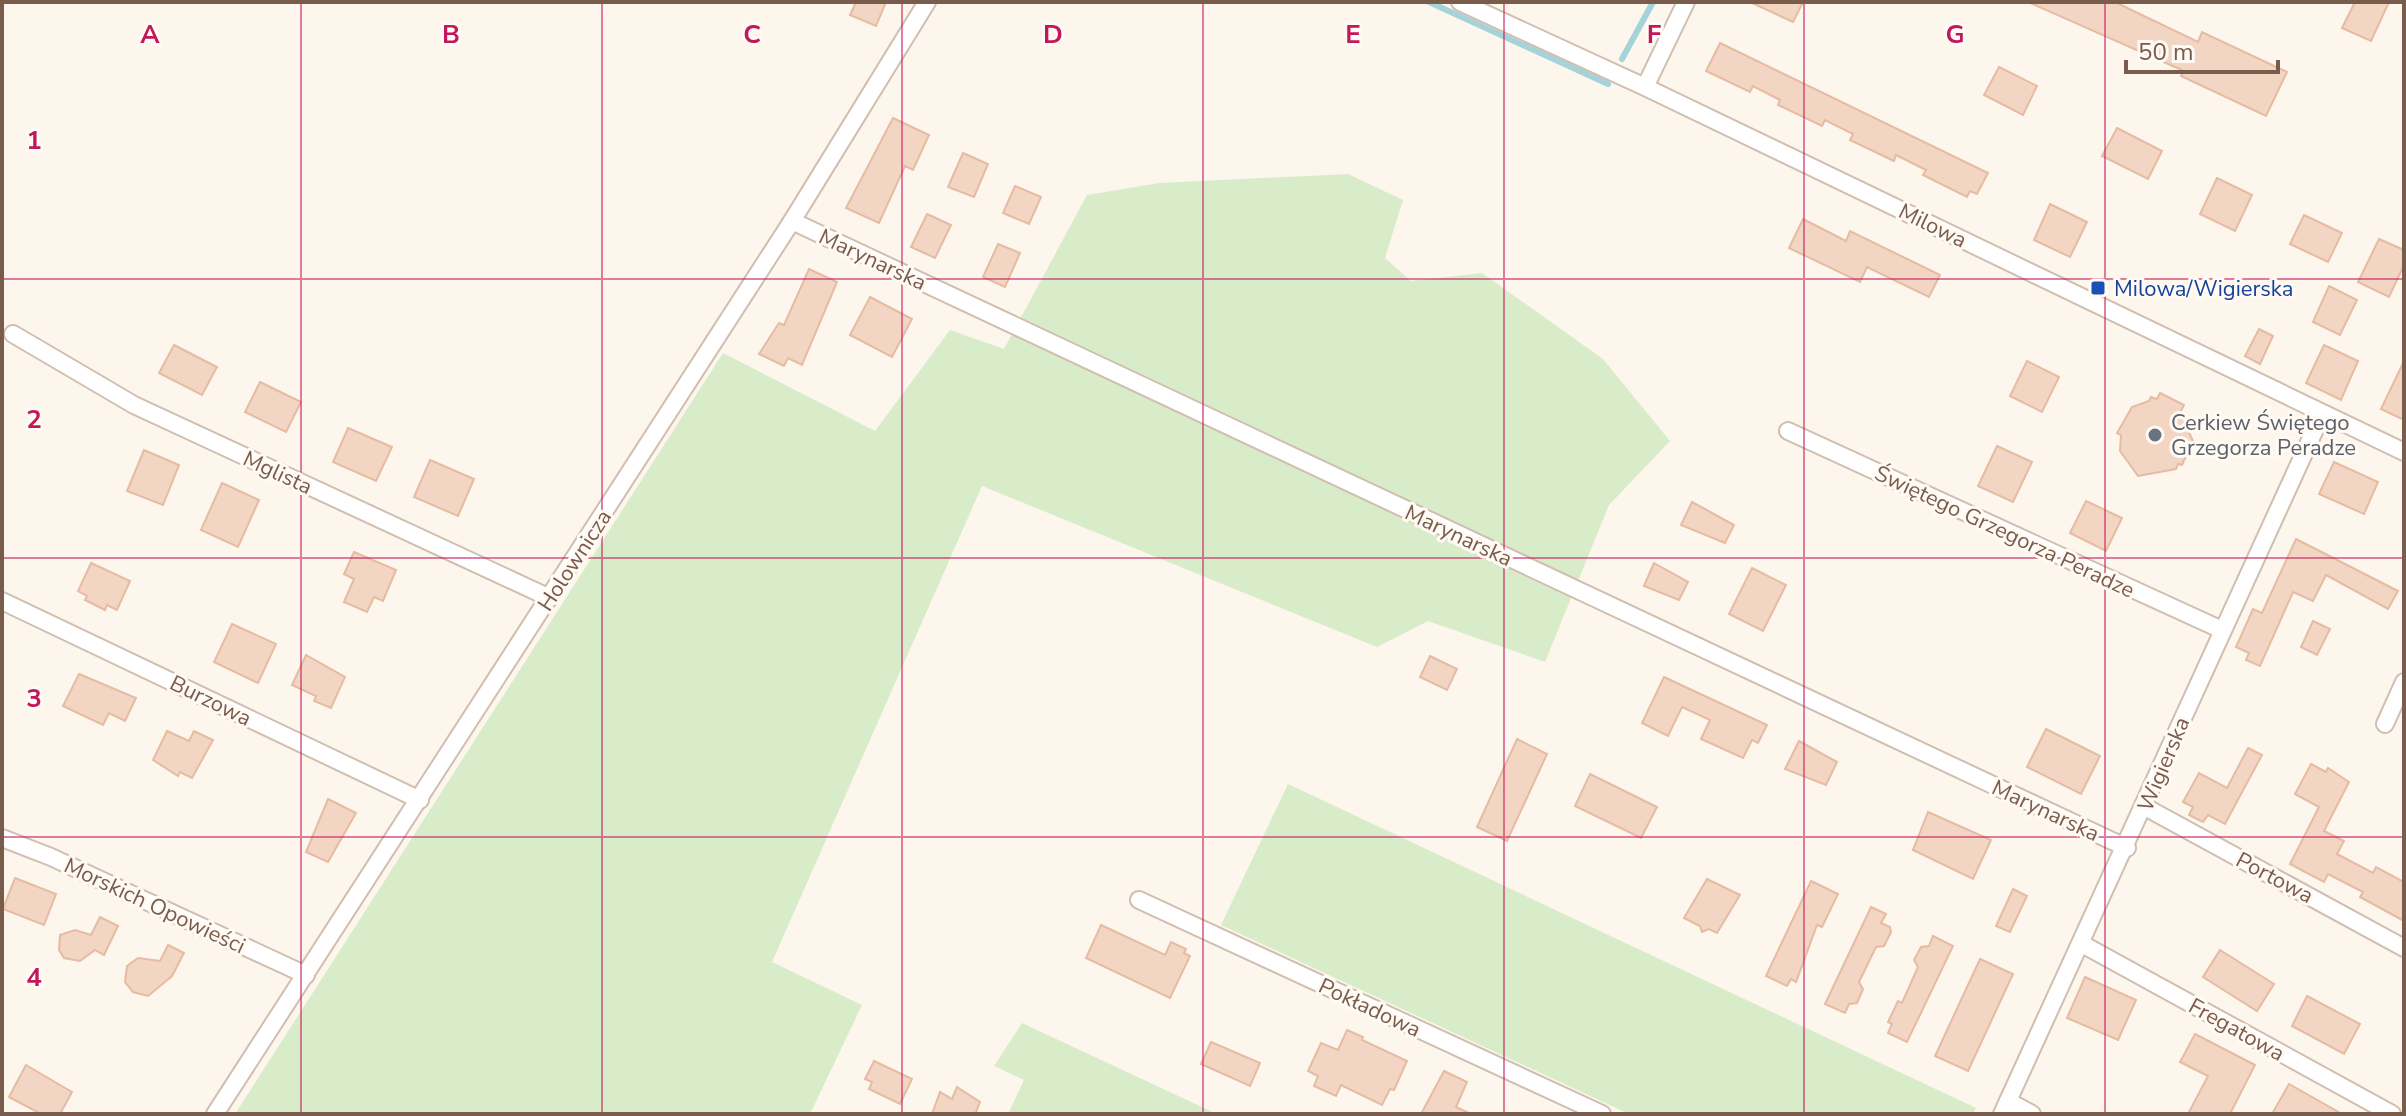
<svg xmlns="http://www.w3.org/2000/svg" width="2406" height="1116" viewBox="0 0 2406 1116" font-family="'Nunito Sans',sans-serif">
	<rect width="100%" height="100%" fill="#fdf6ec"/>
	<g fill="#d8ecc9">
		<path d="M 1348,174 L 1403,200 L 1385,258 L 1411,281 L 1482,273 L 1603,359 L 1670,441 L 1609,505 L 1545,662 L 1428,621 L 1377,647 L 982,486 L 772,962 L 862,1005 L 810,1114 L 235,1114 L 723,353 L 875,431 L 950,330 L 1004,349 L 1087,195 L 1159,183 Z"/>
		<path d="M 1288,784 L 1976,1108 L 1973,1114 L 1629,1114 L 1221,925 Z"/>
		<path d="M 1022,1023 L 1217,1114 L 1008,1114 L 1024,1080 L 994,1066 Z"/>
	</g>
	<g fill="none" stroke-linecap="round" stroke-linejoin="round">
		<g stroke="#a5d3da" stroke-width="6">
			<path d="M 1429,2 L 1608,84"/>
			<path d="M 1622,59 L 1653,2"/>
		</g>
	</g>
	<g fill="#f3d5c3" stroke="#e6bba3" stroke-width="2">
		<path d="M 856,2 L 886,2 L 876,26 L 850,15 Z"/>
		<path d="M 1750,2 L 1803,2 L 1793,22 Z"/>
		<path d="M 2028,2 L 2115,2 L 2198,42 L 2202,32 L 2287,72 L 2266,116 L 2181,76 L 2184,71 Z"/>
		<path d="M 2355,2 L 2389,2 L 2371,41 L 2342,28 Z"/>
		<path d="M 1720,43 L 1988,173 L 1977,194 L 1970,191 L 1967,197 L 1923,175 L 1926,170 L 1896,155 L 1894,161 L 1850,140 L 1853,134 L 1825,120 L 1822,126 L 1778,105 L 1780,100 L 1753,86 L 1750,92 L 1706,71 Z"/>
		<path d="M 1999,67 L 2037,86 L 2023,115 L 1984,95 Z"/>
		<path d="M 893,118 L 929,135 L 913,170 L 905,166 L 879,223 L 846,208 Z"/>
		<path d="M 2117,128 L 2162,151 L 2148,179 L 2102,156 Z"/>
		<path d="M 963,153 L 988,164 L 974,197 L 948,187 Z"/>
		<path d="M 2217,178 L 2252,195 L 2235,231 L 2200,214 Z"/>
		<path d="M 1015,186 L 1041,197 L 1029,224 L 1003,213 Z"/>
		<path d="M 2050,204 L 2087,222 L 2070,257 L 2034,240 Z"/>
		<path d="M 927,214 L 951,225 L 935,258 L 911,247 Z"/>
		<path d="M 2304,215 L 2342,233 L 2328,262 L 2290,244 Z"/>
		<path d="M 1803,219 L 1846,241 L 1850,231 L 1940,275 L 1929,297 L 1867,267 L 1860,282 L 1789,248 Z"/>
		<path d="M 2379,239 L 2404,250 L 2404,265 L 2389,297 L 2358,282 Z"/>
		<path d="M 998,244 L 1020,253 L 1005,287 L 983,277 Z"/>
		<path d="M 809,269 L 837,282 L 802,365 L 788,358 L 784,366 L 759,354 L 779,323 L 784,325 Z"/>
		<path d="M 2329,286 L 2357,300 L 2340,335 L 2313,322 Z"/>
		<path d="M 870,297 L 912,319 L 892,357 L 850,335 Z"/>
		<path d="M 2259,329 L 2273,336 L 2260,364 L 2245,356 Z"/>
		<path d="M 174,345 L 217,367 L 202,395 L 159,373 Z"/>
		<path d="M 2324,345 L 2358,361 L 2341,400 L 2306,383 Z"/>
		<path d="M 2027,361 L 2059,377 L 2042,412 L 2010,396 Z"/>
		<path d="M 2404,361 L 2404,420 L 2381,409 Z"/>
		<path d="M 260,382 L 301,402 L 286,432 L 245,412 Z"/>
		<path d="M 2160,393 L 2184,405 L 2180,413 L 2186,416 L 2184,421 L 2193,441 L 2182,465 L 2178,464 L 2176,469 L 2138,476 L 2120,451 L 2121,435 L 2117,433 L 2132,407 L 2149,401 L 2151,397 L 2157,399 Z"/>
		<path d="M 348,428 L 392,447 L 376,481 L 333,462 Z"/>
		<path d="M 1997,446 L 2032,462 L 2013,502 L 1978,486 Z"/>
		<path d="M 144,450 L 179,465 L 163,505 L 127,491 Z"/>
		<path d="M 430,460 L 474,479 L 458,516 L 414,497 Z"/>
		<path d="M 2334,462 L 2378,482 L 2364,514 L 2319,494 Z"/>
		<path d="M 222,483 L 259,500 L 238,547 L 201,530 Z"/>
		<path d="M 2086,501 L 2122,518 L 2106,551 L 2070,533 Z"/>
		<path d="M 1692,502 L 1734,525 L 1725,543 L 1681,525 Z"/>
		<path d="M 2296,539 L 2398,591 L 2388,609 L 2326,575 L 2313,601 L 2293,592 L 2260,666 L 2246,660 L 2249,653 L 2236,647 L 2253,609 L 2262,613 Z"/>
		<path d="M 354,552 L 396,570 L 383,601 L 374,597 L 367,612 L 344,602 L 354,579 L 344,574 Z"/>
		<path d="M 91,563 L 130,581 L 117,610 L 107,605 L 105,610 L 85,600 L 87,596 L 78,591 Z"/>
		<path d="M 1654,563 L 1688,582 L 1679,600 L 1644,586 Z"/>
		<path d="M 1752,568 L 1786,585 L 1763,631 L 1729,614 Z"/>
		<path d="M 2313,621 L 2330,629 L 2317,655 L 2301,647 Z"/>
		<path d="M 232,624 L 276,644 L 258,683 L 214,662 Z"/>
		<path d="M 306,655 L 345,677 L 331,708 L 314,701 L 316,696 L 292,685 Z"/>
		<path d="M 1430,656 L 1457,669 L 1447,690 L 1420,677 Z"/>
		<path d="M 79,674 L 136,698 L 125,721 L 109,713 L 103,725 L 63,706 Z"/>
		<path d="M 1664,677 L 1767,725 L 1758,743 L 1752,740 L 1743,758 L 1701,739 L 1710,720 L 1682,707 L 1668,736 L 1642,723 Z"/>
		<path d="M 2046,729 L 2100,756 L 2081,794 L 2027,767 Z"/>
		<path d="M 167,731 L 189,741 L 194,731 L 213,740 L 192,778 L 180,772 L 178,776 L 153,760 Z"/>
		<path d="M 1517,739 L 1547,754 L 1507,841 L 1477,827 Z"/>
		<path d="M 1799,741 L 1837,762 L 1826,785 L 1785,769 Z"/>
		<path d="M 2248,748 L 2262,755 L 2225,824 L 2208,815 L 2203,822 L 2189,815 L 2193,807 L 2183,802 L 2199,773 L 2227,788 Z"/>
		<path d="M 2311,764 L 2326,772 L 2328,768 L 2349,782 L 2324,831 L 2344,841 L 2337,854 L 2373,873 L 2376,867 L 2404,882 L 2404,921 L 2360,897 L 2363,892 L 2328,874 L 2324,882 L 2290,864 L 2319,807 L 2295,794 Z"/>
		<path d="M 1590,774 L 1657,807 L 1641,838 L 1575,806 Z"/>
		<path d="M 328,799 L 356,813 L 328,862 L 306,852 Z"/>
		<path d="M 1928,812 L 1991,840 L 1973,879 L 1913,850 Z"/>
		<path d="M 15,878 L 56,894 L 44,925 L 3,909 Z"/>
		<path d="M 1707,879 L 1740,895 L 1717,933 L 1709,929 L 1702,932 L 1700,926 L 1684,918 Z"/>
		<path d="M 1811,881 L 1838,894 L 1822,927 L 1817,925 L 1796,982 L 1791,979 L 1787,986 L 1766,976 Z"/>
		<path d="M 2013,889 L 2027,896 L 2010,932 L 1996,926 Z"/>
		<path d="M 1871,907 L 1886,914 L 1881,923 L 1890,927 L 1891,932 L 1884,946 L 1876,947 L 1859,982 L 1863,989 L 1857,1003 L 1849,1004 L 1845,1013 L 1825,1004 Z"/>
		<path d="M 100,917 L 118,926 L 104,955 L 95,950 L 80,961 L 64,958 L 59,950 L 60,935 L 75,930 L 91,935 Z"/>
		<path d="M 1101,925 L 1165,955 L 1171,942 L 1186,949 L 1184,953 L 1190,956 L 1170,998 L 1086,958 Z"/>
		<path d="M 1933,936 L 1953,946 L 1907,1042 L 1888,1033 L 1892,1024 L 1888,1022 L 1898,1001 L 1902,1003 L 1918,967 L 1914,960 L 1921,947 L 1929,946 Z"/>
		<path d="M 168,945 L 184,953 L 172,976 L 148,996 L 133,992 L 125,982 L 127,966 L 138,958 L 160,961 Z"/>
		<path d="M 2220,950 L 2274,984 L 2257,1011 L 2203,977 Z"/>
		<path d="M 1980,959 L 2013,974 L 1968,1071 L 1935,1056 Z"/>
		<path d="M 2085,977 L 2136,1000 L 2118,1040 L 2067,1018 Z"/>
		<path d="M 2307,996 L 2360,1024 L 2344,1054 L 2292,1026 Z"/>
		<path d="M 1347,1030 L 1363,1037 L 1362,1040 L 1407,1061 L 1394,1090 L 1390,1089 L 1382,1105 L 1341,1085 L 1336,1096 L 1314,1086 L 1318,1076 L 1308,1071 L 1321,1043 L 1338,1050 Z"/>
		<path d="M 2195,1034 L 2255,1065 L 2230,1114 L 2188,1114 L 2208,1076 L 2180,1062 Z"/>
		<path d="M 1211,1042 L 1260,1063 L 1250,1086 L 1201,1064 Z"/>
		<path d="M 874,1061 L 912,1079 L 900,1104 L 869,1089 L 872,1082 L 865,1079 Z"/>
		<path d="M 26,1065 L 72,1092 L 60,1114 L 41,1114 L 9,1097 Z"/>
		<path d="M 1444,1071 L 1467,1082 L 1456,1107 L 1471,1114 L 1421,1114 Z"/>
		<path d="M 2289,1084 L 2342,1114 L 2272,1114 Z"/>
		<path d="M 957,1087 L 980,1102 L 976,1112 L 980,1114 L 932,1114 L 940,1092 L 952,1099 Z"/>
	</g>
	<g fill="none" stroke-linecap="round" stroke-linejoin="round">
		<defs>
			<g id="street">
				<path d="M 1460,2 L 1645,87 L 2404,452"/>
				<path d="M 1645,87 L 1686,2"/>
				<path d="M 792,221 L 2127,848"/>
				<path d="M 13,334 L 134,405 L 550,598"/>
				<path d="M 1788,431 L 2222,630"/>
				<path d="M 2,601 L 420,800"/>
				<path d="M 2385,724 L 2404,682"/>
				<path d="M 2145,807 L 2404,948"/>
				<path d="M 2,838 L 51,857 L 306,975"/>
				<path d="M 1139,900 L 1602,1114"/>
				<path d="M 2082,944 L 2392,1114"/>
				<path d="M 2008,1101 L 2032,1114"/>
				<path d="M 215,1114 L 792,221 L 927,2"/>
				<path d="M 2002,1114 L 2322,414"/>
			</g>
		</defs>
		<use href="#street" stroke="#d1beb0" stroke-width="20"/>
		<use href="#street" stroke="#fff" stroke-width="16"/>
	</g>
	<path fill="none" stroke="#c2185b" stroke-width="2" stroke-opacity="0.55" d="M 301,2 L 301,1114M 602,2 L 602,1114M 902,2 L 902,1114M 1203,2 L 1203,1114M 1504,2 L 1504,1114M 1804,2 L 1804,1114M 2105,2 L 2105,1114M 2,279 L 2404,279M 2,558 L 2404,558M 2,837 L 2404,837"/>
	<rect fill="#1a4fb4" stroke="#fffaf3" stroke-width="3" x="2090" y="280" width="16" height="16" rx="4"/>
	<circle fill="#6b7280" stroke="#fffaf3" stroke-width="3" cx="2155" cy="435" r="8"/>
	<g text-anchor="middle" stroke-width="6" stroke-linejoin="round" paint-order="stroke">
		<g font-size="22" fill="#7a5c4d" stroke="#fffaf3">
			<text transform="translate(1933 225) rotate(26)" y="8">Milowa</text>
			<text transform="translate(873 259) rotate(25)" y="8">Marynarska</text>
			<text transform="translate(278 472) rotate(25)" y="8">Mglista</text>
			<text transform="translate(2005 531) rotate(25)" y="8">Świętego Grzegorza Peradze</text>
			<text transform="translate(1459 535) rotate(25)" y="8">Marynarska</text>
			<text transform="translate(574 560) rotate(-57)" y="8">Holownicza</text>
			<text transform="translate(211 700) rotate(26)" y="8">Burzowa</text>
			<text transform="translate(2163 764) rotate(-67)" y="8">Wigierska</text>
			<text transform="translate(2046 810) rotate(25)" y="8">Marynarska</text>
			<text transform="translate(2275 877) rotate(28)" y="8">Portowa</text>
			<text transform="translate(155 905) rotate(25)" y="8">Morskich Opowieści</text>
			<text transform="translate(1370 1007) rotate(25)" y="8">Pokładowa</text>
			<text transform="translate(2237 1029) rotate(29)" y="8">Fregatowa</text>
		</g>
		<g font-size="22" fill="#164399" stroke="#fffaf3" text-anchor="start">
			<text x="2114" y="296">Milowa/Wigierska</text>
		</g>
		<g font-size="22" fill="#5b616d" stroke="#fffaf3" text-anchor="start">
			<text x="2171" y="430">Cerkiew Świętego<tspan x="2171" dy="25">Grzegorza Peradze</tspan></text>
		</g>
	</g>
	<g font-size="26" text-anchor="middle" font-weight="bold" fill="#c2185b" stroke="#fffaf3" stroke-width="6" stroke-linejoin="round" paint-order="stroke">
		<text x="150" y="43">A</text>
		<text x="451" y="43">B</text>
		<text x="752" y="43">C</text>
		<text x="1053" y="43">D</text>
		<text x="1353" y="43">E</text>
		<text x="1654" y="43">F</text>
		<text x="1955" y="43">G</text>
		<text x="34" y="149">1</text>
		<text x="34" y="428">2</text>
		<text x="34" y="707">3</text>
		<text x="34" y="986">4</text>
	</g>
	<rect width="2406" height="1116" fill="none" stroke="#7a5c4d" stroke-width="8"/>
	<path d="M2126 60v12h152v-12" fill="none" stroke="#7a5c4d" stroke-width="4"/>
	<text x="2138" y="60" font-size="24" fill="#7a5c4d" stroke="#fffaf3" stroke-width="6" paint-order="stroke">50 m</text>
</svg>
